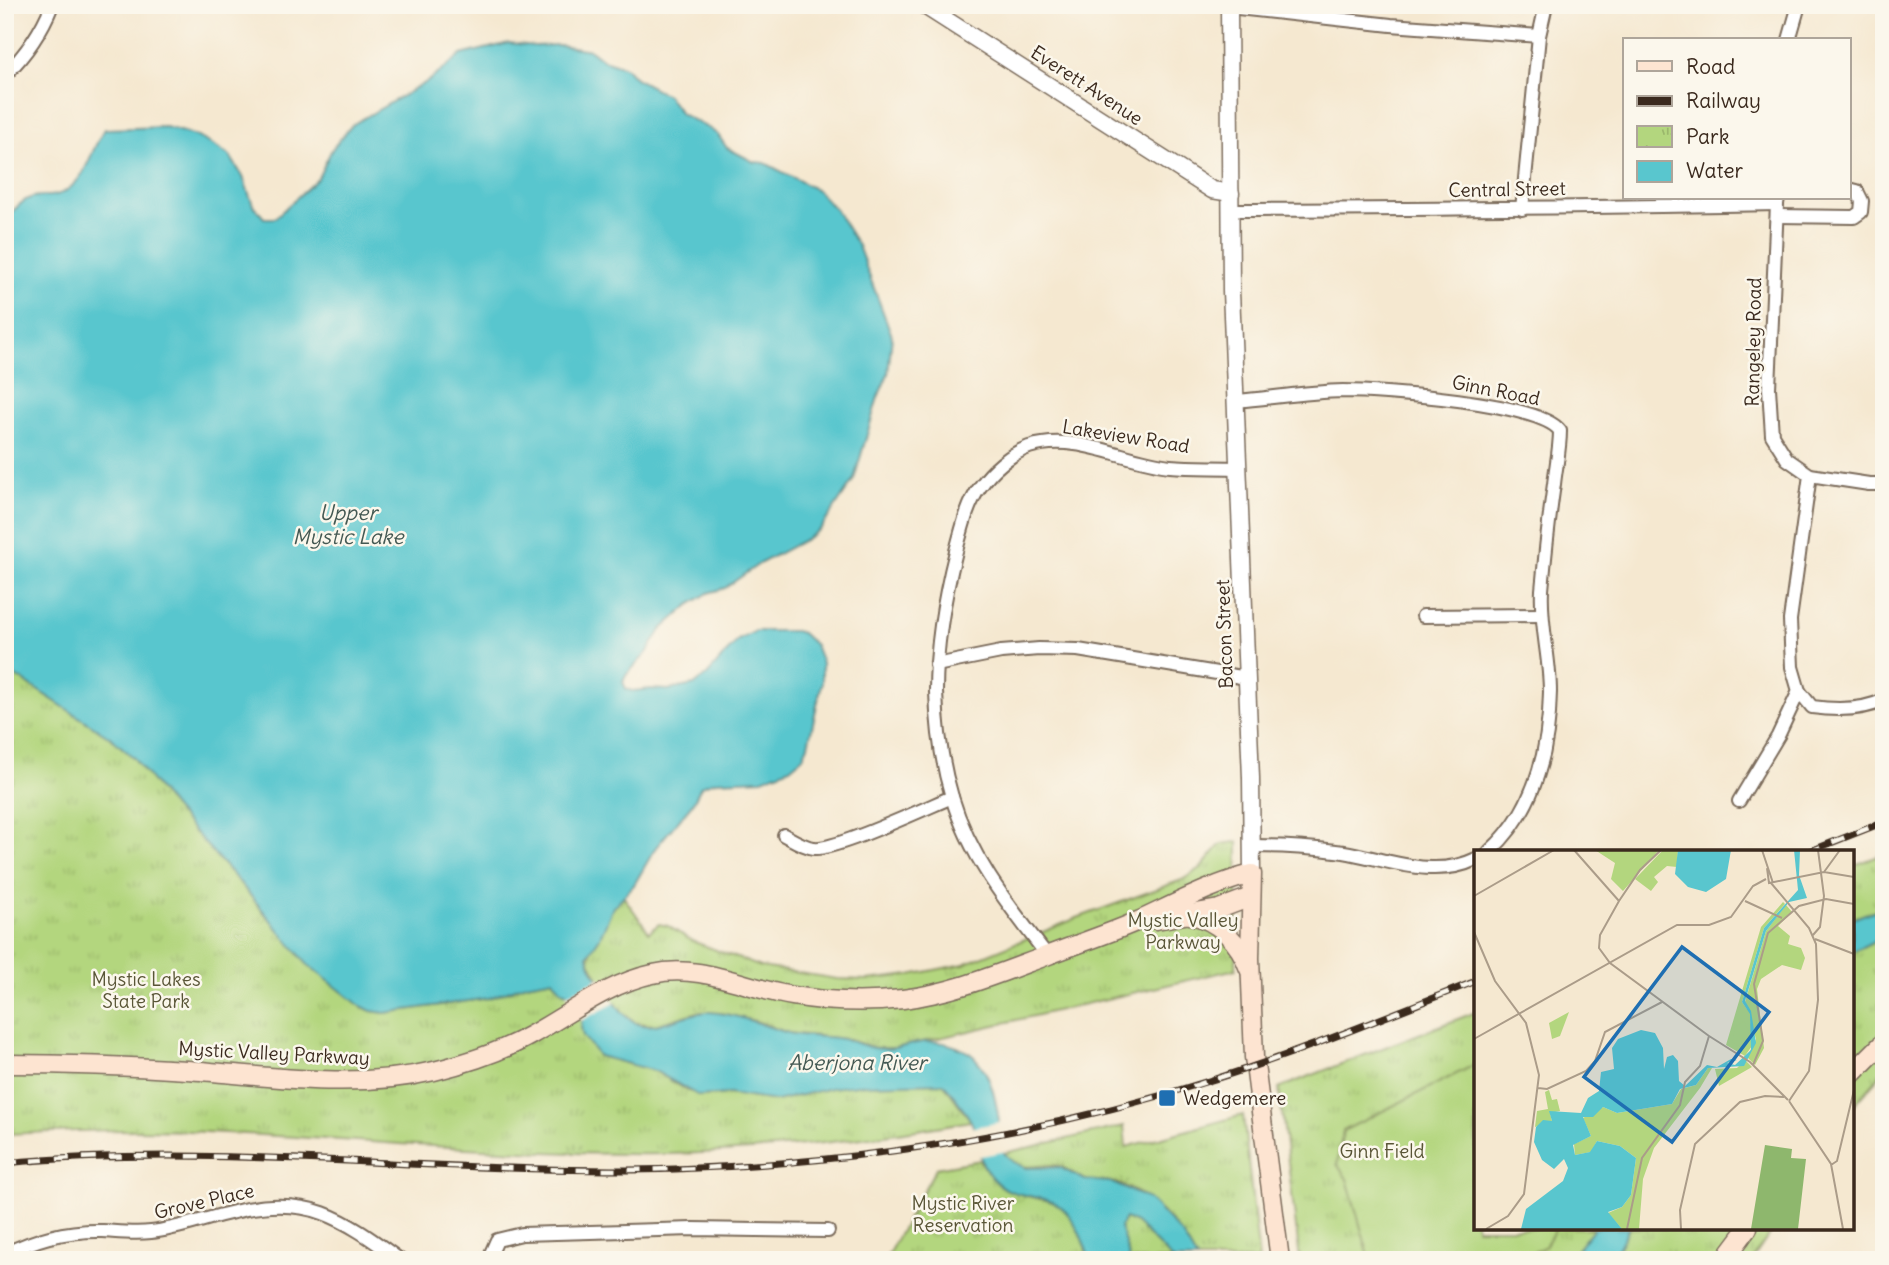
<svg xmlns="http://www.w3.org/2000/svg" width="1889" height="1265" viewBox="0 0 1889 1265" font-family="Delius,sans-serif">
	<defs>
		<pattern id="park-tufts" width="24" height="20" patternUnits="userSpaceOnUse" patternTransform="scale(1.75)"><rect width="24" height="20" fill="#b3d67e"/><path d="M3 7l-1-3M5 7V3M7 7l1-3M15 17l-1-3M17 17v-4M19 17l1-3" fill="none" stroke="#9bb86c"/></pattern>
	</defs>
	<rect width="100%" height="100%" fill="#fbf7ec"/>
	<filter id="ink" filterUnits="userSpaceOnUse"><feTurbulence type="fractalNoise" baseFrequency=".0143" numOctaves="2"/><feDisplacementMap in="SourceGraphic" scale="14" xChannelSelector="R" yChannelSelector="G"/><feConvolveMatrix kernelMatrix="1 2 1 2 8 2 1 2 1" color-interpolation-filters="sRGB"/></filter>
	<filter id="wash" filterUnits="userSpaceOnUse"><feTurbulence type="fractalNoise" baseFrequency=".00686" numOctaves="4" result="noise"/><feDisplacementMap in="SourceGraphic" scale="28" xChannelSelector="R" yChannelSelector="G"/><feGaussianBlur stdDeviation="1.57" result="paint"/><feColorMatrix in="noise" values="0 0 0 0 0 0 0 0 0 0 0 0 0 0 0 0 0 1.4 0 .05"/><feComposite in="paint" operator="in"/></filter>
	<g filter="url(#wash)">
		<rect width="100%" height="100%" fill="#f5e8d0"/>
		<g fill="url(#park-tufts)" stroke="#77804e" stroke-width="2">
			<path d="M 5,669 L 110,737 L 133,757 L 176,811 L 241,884 L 266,915 L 359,1005 L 371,1011 L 385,1013 L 489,998 L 526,984 L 553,979 L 562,991 L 567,993 L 599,1056 L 655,1071 L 688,1091 L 708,1096 L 729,1094 L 776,1101 L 831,1088 L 857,1085 L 943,1083 L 971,1121 C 870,1139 769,1152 667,1154 C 513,1156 359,1139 206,1132 C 140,1128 72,1131 5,1134 Z"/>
			<path d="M 1238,842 L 1236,969 L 896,1048 L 875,1048 L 846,1039 L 788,1033 L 759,1022 L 721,1013 L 698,1012 L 655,1025 L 636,1023 L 613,1004 L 589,960 L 591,949 L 600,937 L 609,914 L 623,896 L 649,932 L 659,924 L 668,926 L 692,941 L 761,967 L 837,979 L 867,980 L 910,975 L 964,964 L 1077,918 L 1182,880 L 1201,868 L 1221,844 Z"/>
			<path d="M 1884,854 L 1884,907 L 1852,919 L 1852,866 Z"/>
			<path d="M 1884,936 L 1884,1071 L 1852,1107 L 1852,952 Z"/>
			<path d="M 1476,1012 L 1476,1228 L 1594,1228 L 1575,1252 L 1565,1260 L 1300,1260 L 1279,1088 Z"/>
			<path d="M 1243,1115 L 1259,1260 L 1197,1260 C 1179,1226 1150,1191 1111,1182 C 1104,1180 1096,1182 1089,1181 C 1076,1178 1067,1166 1054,1165 C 1031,1165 1022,1174 1004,1153 L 1124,1126 L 1126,1147 Z"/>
			<path d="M 980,1160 C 993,1184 1010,1193 1036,1198 C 1045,1200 1055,1201 1062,1207 C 1076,1219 1084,1243 1090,1260 L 885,1260 L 936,1168 Z"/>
			<path d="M 1125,1218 L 1136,1223 L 1173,1260 L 1130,1260 L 1120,1227 Z"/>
			<path d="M 1629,1228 L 1774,1228 L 1752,1260 L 1609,1260 L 1618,1249 Z"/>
		</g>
		<path fill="#b3d67e" stroke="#77804e" stroke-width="2" d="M 1476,1064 L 1476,1228 L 1556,1228 L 1545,1246 L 1520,1260 L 1370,1260 L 1347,1179 L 1337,1164 L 1343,1131 Z"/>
		<g fill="#59c6ce" stroke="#4a7876" stroke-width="2">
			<path d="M 509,43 L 534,46 L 560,45 L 590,50 L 603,60 L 625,67 L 635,78 L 667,95 L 681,114 L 710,129 L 718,135 L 727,148 L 754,162 L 765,163 L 817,190 L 835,209 L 858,246 L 892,336 L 888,374 L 878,397 L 854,479 L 832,512 L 820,529 L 806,539 L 759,564 L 725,588 L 708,593 L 688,606 L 661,630 L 647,653 L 626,675 L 623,682 L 626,689 L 632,691 L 651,689 L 668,690 L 694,685 L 707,675 L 738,640 L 756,631 L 795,631 L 802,633 L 815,645 L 822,663 L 822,683 L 808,745 L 803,757 L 790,768 L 762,779 L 715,781 L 701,786 L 693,803 L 656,847 L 634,885 L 613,907 L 600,937 L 588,955 C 591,974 619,1013 636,1023 C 654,1033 687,1011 709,1012 C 737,1014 759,1024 785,1032 C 804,1038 824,1035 843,1039 C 854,1041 863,1046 874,1048 C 908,1053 918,1032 957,1047 C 963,1050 970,1052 975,1058 C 998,1081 998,1123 1004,1153 L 1013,1162 L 1026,1168 L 1059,1167 L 1085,1180 L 1110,1182 L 1149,1199 L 1182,1234 L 1197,1260 L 1173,1260 L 1136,1223 L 1125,1218 L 1120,1227 L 1130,1260 L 1090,1260 C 1084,1243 1076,1220 1062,1208 C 1044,1192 1013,1201 994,1180 C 978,1164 979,1146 973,1126 C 970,1117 950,1089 943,1083 L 857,1085 L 831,1088 L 776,1101 L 729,1094 L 699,1096 L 655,1071 L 599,1056 L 583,1036 L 581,1027 L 582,1021 L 567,993 L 562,991 L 553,979 L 526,984 L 489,998 L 385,1013 L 371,1011 L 359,1005 L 307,964 L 241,884 L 176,811 L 133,757 L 110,737 L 5,669 L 5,219 C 12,213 18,204 26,200 C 41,191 53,203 72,186 C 89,171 92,146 105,129 L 166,127 L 196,136 L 215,146 L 230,156 L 235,164 L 243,177 L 253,205 L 264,218 L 275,218 L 318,178 L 332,149 L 352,125 L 430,80 L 461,55 Z"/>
			<path d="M 1884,907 L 1884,936 L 1852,952 L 1852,919 Z"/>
			<path d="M 1594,1228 L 1629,1228 L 1618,1249 L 1609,1260 L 1565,1260 L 1575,1252 Z"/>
		</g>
		<g fill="#f5e8d0">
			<path d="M 601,977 L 615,1003 L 581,1021 L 566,995 Z"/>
			<path d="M 1001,1122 L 1007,1151 L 976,1157 L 970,1128 Z"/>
		</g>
	</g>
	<g filter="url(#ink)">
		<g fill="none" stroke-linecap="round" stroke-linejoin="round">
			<defs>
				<g id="minor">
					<path d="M 1229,7 L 1391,25 L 1539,36"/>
					<path d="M 1789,40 L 1799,5"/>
					<path d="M 5,75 C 26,54 41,33 52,5"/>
					<path d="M 1777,204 L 1769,388 L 1772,435 L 1787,459 L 1810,475 L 1869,484 L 1884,484"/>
					<path d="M 1522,209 L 1539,36 L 1546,5"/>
					<path d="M 1231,210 C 1413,209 1595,208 1777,204 L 1778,198"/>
					<path d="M 1777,216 L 1854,217 L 1861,212 L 1862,201 L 1857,191 L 1849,189"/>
					<path d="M 1236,401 C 1271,398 1307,392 1343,391 C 1380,391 1541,402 1560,431 C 1560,448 1556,466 1554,484 C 1549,519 1545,555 1542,590 C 1540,625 1550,657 1550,692 C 1549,752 1535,811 1489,852"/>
					<path d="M 1423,616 L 1541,615"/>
					<path d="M 936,665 L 1001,652 L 1039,649 L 1078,650 L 1247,678"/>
					<path d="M 1799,691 L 1812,707 C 1835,710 1862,711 1884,700"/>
					<path d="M 1739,801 L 1778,736 L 1799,691 L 1792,667 L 1790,620 L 1810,475"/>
					<path d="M 784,835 C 793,840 804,847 814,848 C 834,851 928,807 952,797"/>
					<path d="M 1252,846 C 1283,846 1313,848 1344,852 C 1386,859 1434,880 1476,859"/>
					<path d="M 1047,955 C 1009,906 970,858 952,797 C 942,764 937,727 936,692 C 936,644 944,598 956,551 C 962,529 967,505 980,487 C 992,470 1010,454 1029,447 C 1076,432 1124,461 1170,466 C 1192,468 1216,467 1239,468"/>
					<path d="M 5,1254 C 36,1238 69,1230 103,1231 C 119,1232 135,1234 151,1232 C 179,1229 206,1218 234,1212 C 307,1193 343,1218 400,1260"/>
					<path d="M 488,1260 L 497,1240 L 522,1234 L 693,1229 L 828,1231"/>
				</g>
				<g id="tertiary">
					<path d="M 923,5 L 1212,190 L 1231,193"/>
					<path d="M 1229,5 L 1231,291 L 1251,778 L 1252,874"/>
				</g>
				<g id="secondary">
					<path d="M 1190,915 C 1218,919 1240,943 1249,969"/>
					<path d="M 1156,920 L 1219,909 L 1251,897"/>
					<path d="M 5,1064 C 66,1064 127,1066 187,1070 C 269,1076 353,1090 434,1071 C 467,1063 501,1052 531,1035 C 569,1014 609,983 653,974 C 700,963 747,989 793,996 C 829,1002 867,1003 903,999 C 953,993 1000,973 1046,956 C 1077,944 1108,934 1138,921 C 1175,904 1212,884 1252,874 L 1250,958 L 1254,1057 L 1280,1260"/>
					<path d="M 1852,1074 L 1884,1042"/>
					<path d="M 1724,1260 L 1748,1228"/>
				</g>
			</defs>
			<use href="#minor" stroke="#7c6c5c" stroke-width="16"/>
			<use href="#tertiary" stroke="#7c6c5c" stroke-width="19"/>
			<use href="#secondary" stroke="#7c6c5c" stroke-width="21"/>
			<use href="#minor" stroke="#fff" stroke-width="12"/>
			<use href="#tertiary" stroke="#fff" stroke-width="16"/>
			<use href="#secondary" stroke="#fde4d1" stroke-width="18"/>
			<defs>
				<g id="rail">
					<path d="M 1808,852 L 1884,822"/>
					<path d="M 5,1163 C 228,1142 452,1176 675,1169 C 858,1163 1041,1135 1215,1079 C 1304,1051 1389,1015 1476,981"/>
				</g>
			</defs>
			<use href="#rail" stroke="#3b2a1e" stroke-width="7"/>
			<use href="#rail" stroke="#fbf7ec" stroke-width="4.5" stroke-dasharray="13" stroke-linecap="butt"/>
		</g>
	</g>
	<rect fill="#1f6fb2" stroke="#fbf7ec" stroke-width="2.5" x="1158" y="1089" width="18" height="18" rx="3.5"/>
	<g text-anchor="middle" stroke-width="5" stroke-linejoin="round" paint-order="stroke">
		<g font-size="19" fill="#3b2a1e" stroke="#fbf7ec">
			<text transform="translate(1087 85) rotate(33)" y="7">Everett Avenue</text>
			<text transform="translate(1507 189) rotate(-1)" y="7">Central Street</text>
			<text transform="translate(1753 342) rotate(-89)" y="7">Rangeley Road</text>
			<text transform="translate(1496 390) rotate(11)" y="7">Ginn Road</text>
			<text transform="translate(1126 436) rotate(9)" y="7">Lakeview Road</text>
			<text transform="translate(1224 634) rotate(-92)" y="7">Bacon Street</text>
			<text transform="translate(274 1053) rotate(3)" y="7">Mystic Valley Parkway</text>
			<text transform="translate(204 1201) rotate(-13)" y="7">Grove Place</text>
		</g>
		<g font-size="19" fill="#595536" stroke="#fbf7ec">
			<text x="1183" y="927">Mystic Valley<tspan x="1183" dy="22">Parkway</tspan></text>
			<text x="146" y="986">Mystic Lakes<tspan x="146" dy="22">State Park</tspan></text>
			<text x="1382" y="1158">Ginn Field</text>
			<text x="963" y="1210">Mystic River<tspan x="963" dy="22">Reservation</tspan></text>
		</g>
		<g font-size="19" fill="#3b2a1e" stroke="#fbf7ec" text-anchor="start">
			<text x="1183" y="1105">Wedgemere</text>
		</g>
		<g font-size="21" font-style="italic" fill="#445953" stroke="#fbf7ec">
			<text x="348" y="520">Upper<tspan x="348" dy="24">Mystic Lake</tspan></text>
			<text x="857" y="1070">Aberjona River</text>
		</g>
	</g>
	<g transform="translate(1474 850)">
		<rect width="380" height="380" fill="#f5e8d0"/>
		<path d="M 291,295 L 318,299 L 317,308 L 332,309 L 324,379 L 277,379 Z" fill="#8eb76d"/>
		<path d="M 121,0 L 185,0 L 149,41 L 137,29 L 141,13 Z" fill="#b3d67e"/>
		<path d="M 189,0 L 204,0 L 203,17 L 193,16 L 180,27 L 184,32 L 177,41 L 161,29 ZM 309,52 L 311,54 L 290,78 L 268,152 L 275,162 L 280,193 L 271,206 L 252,195 L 287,77 ZM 312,55 L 318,62 L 304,76 L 316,86 L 314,94 L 327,98 L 331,108 L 327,120 L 308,115 L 287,129 L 283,139 L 290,198 L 281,215 L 273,207 L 282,189 L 271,152 L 292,81 ZM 95,162 L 86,186 L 78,189 L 75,173 ZM 271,210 L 278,217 L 245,236 L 241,219 L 263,218 ZM 234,218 L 238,218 L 226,238 L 180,298 L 169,329 L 165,379 L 148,379 L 134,363 L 148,357 L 157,345 L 162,308 L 146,296 L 123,291 L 117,302 L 101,305 L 100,294 L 117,286 L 109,268 L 129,257 L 143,263 L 198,254 L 207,239 L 222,235 ZM 75,240 L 78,250 L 83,249 L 86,261 L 76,263 L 78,271 L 61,277 L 63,261 L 74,259 L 71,242 Z" fill="#b3d67e"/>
		<path d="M 301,84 L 313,89 L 306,114 L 296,115 L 290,108 L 294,89 ZM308 107a10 10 0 1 1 20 0a10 10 0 1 1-20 0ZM 270,171 L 276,185 L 272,199 L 258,193 L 261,177 Z" fill="#b3d67e"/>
		<path d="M 204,0 L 257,0 L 252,29 L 232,42 L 214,37 L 201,24 ZM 320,0 L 326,0 L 325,25 L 333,48 L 315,52 L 292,81 L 271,151 L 277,161 L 282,193 L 270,216 L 234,218 L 222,235 L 206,239 L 198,254 L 143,263 L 129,257 L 119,267 L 109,267 L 117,286 L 99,295 L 101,305 L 116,302 L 123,291 L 146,296 L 162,308 L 157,345 L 148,357 L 134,362 L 148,379 L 47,379 L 52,359 L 89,331 L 94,318 L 90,309 L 80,319 L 68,310 L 60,292 L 62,277 L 69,270 L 78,271 L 75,261 L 107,263 L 114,248 L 125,241 L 127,222 L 140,219 L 138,198 L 144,189 L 167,180 L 181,183 L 189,198 L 190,219 L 193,207 L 199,205 L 204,211 L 205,231 L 211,236 L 233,215 L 243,217 L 257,209 L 263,210 L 253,213 L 261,215 L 277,200 L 276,164 L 268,152 L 290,78 L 324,40 Z" fill="#59c6ce"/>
		<path fill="none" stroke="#ab9c89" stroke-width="2" d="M 100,0 L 145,51M 187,0 L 166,20 L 145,51 L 126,85 L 125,98 L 136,113 L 235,186M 288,0 L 299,33M 293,18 L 295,33 L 350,22 L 380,27M 350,22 L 366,0M 297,33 L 335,78 L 342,94 L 344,150 L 335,221 L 315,251M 0,46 L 80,0M 271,51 L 308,68M 0,82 L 21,131 L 52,173 L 65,225 L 50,344 L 34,366 L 12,379M 339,85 L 346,77 L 350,46 L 344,0M 341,89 L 380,104M 0,189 L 203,75 L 235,75 L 257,67 L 279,36 L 292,29M 279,215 L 289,191 L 280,134 L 294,83 L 325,56 L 352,49 L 380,54M 64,238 L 73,239 L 112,221 L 121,211 L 131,182 L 188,152M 315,251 L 357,314 L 369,379M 357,315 L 363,311 L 380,240M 153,379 L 168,308 L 206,255 L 211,232 L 226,216 L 235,186 L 276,212 L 314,250M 207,379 L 206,360 L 221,294 L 266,252 L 291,246 L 310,247"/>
		<path fill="#1f6fb2" fill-opacity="0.15" stroke="#1f6fb2" stroke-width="3.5" d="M 208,97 L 295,162 L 198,292 L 110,227 Z"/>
		<rect width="380" height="380" fill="none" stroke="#3b2a1e" stroke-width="3.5"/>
	</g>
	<rect width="1889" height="1265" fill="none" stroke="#fbf7ec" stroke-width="28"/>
	<rect x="1623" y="38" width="228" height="161" fill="#fbf7ec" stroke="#aea59a" stroke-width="2"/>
	<rect x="1637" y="61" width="35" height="10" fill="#fde4d1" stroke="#aea59a" stroke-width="2"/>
	<text x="1686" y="74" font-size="21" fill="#3b2a1e">Road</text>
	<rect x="1637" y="96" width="35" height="10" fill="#3b2a1e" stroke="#aea59a" stroke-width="2"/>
	<text x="1686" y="108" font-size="21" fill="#3b2a1e">Railway</text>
	<rect x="1637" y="126" width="35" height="21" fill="url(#park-tufts)" stroke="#aea59a" stroke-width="2"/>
	<text x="1686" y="144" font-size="21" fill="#3b2a1e">Park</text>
	<rect x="1637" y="161" width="35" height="21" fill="#59c6ce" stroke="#aea59a" stroke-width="2"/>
	<text x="1686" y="178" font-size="21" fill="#3b2a1e">Water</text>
</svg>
